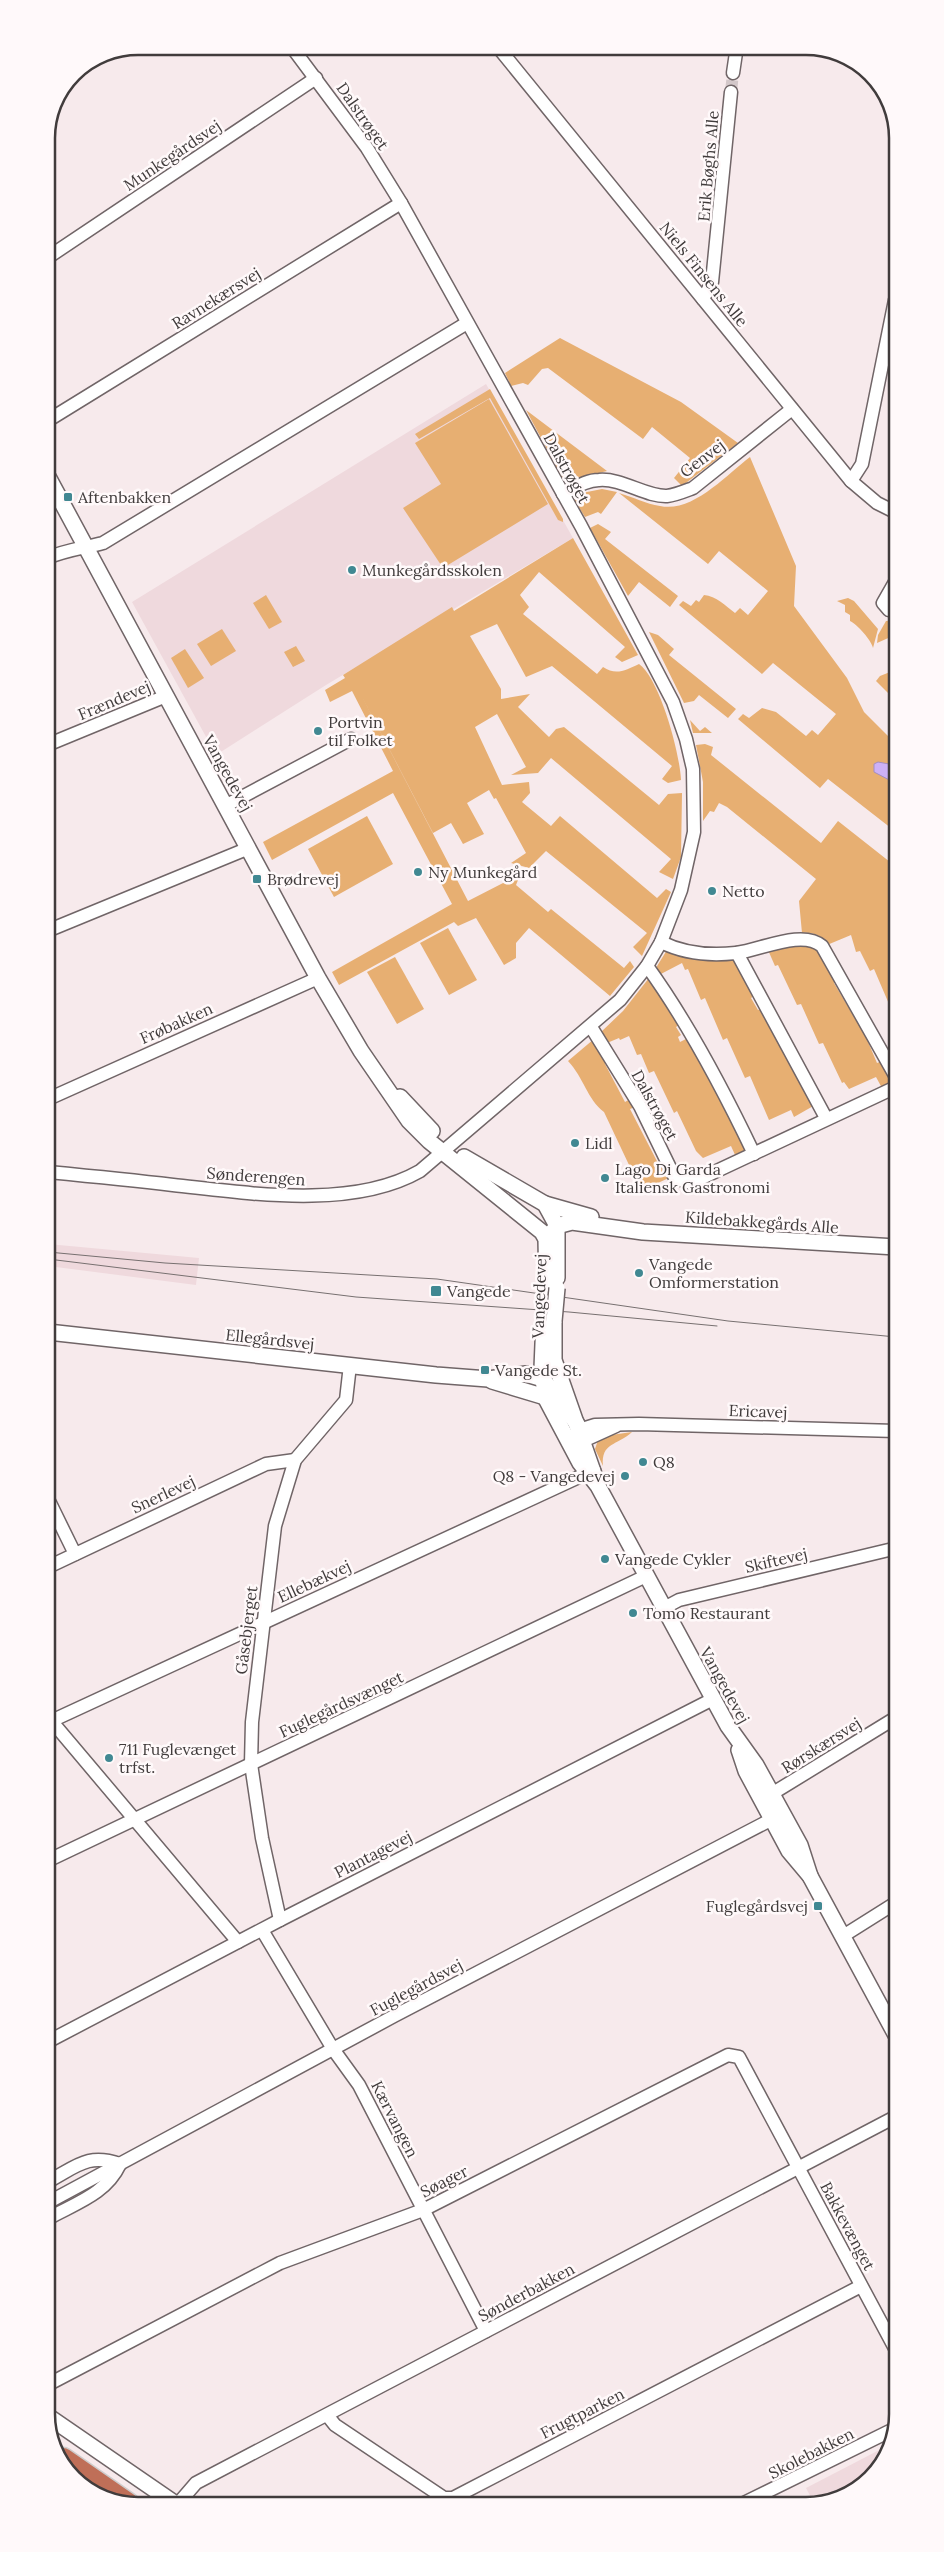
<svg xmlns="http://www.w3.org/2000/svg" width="944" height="2552" viewBox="0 0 944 2552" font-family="Lora,serif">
	<rect width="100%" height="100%" fill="#f7eaec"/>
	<g fill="#efd9dd">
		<path d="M 486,384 L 573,538 L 326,685 L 216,755 L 132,602 Z"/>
		<path d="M 48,1244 L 199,1258 L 196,1285 L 48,1266 Z"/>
		<path d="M 887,2446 L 879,2470 L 830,2503 L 814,2503 L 806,2488 Z"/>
	</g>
	<g fill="#e7af72">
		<path d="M 560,338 L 681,402 L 738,443 L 682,486 L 674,478 L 690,458 L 652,427 L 643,439 L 548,368 L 542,369 L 528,385 L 523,383 L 511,386 L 505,373 Z"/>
		<path d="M 490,389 L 563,519 L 563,522 L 558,520 L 490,398 L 419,439 L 415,434 Z"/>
		<path d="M 489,399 L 548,504 L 443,568 L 403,508 L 441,484 L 415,443 Z"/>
		<path d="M 526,410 L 607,471 C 597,473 569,482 564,481 Z"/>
		<path d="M 750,457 L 796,566 L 794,606 L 847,678 L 864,712 L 895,743 L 896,832 L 828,779 L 820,788 L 738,719 L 743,714 L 749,718 L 762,708 L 776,712 L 806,736 L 812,730 L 818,735 L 836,714 L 773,663 L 762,674 L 679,605 L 683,601 L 691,606 L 696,600 L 699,602 L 704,595 C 716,596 726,606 735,613 L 740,608 L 748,615 L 768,591 L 719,551 L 708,564 L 619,493 C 633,497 646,504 660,506 C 693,513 726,475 750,457 Z"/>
		<path d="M 602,489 L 617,492 L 601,514 L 598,512 L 585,517 L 575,501 L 576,497 L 582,493 Z"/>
		<path d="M 598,524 L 611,532 L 605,539 L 678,596 L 670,607 L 639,582 L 628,596 L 590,528 Z"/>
		<path d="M 573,538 L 638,655 L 622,662 L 615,657 L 625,647 L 539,572 L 520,595 L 529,607 L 523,614 L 597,674 L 603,667 C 616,676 626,670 639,664 C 660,679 680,754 681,780 L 668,783 L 662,779 L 672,766 L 552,666 L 526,677 L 497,624 L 470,636 L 501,689 L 501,699 L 530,694 L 518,707 L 549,737 L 556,729 L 564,727 L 659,805 L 668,794 L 682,793 L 681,857 L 673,879 L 659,872 L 671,859 L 551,758 L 538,773 L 511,775 L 526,767 L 497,714 L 475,727 L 502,785 L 529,782 L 530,793 L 522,802 L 551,826 L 560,816 L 657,898 L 666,889 L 671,892 L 642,956 L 633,947 L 647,933 L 546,851 L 529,868 L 511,863 L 526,853 L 496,798 L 494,799 L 489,790 L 467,803 L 484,834 L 463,844 L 451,823 L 433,833 L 357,687 L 468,901 L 505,882 L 500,873 L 512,873 L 510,879 L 518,880 L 516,885 L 548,912 L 551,909 L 624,968 L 630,961 L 634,967 L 610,996 L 529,928 L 516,943 L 516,958 L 504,965 L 476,918 L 458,926 L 454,922 L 339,985 L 332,972 L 452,904 L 393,793 L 272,860 L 263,842 L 393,771 L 352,691 L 330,702 L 325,690 L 345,678 L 343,675 L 452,607 L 454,611 Z"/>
		<path d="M 266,595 L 282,622 L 269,629 L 253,603 Z"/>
		<path d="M 848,598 L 854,601 L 878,629 L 873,648 C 872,641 857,624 850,621 L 850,615 L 845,612 L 845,605 L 837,601 Z"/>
		<path d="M 895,620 L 895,635 L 877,643 L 878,635 L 886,621 Z"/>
		<path d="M 222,629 L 236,651 L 211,666 L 197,644 Z"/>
		<path d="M 649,632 L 658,635 L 674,649 L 669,655 L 736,709 L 728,718 L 699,695 L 694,701 L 684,703 Z"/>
		<path d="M 296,646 L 305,661 L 293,667 L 284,652 Z"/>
		<path d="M 185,649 L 204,678 L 188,688 L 171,658 Z"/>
		<path d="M 895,670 L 895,697 L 893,698 L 876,681 L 880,676 Z"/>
		<path d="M 690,720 L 700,731 L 705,727 L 712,733 L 693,733 Z"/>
		<path d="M 705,744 L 713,747 L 711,755 L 821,843 L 838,821 L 890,862 L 896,856 L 896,1009 L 892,1011 L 874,969 L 870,971 L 860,951 L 856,952 L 851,935 L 827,945 C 822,935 813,932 802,933 L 799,901 L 816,879 L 727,807 L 719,803 L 714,812 L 710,811 L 703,821 L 703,782 L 696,745 Z"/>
		<path d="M 367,816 L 393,864 L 334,897 L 308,849 Z"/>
		<path d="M 448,928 L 477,980 L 449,995 L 420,943 Z"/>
		<path d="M 801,943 L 815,944 L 838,981 L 834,983 L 866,1037 L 877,1063 L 882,1061 L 890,1076 L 888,1079 L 891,1084 L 882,1088 L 876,1077 L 849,1089 L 844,1082 L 842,1083 L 823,1043 L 819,1044 L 801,1004 L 797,1005 L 778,965 L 775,966 L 768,950 Z"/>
		<path d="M 667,950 L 735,960 L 755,995 L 751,998 L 758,1010 L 763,1008 L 815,1105 L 794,1117 L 791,1110 L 769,1120 L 750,1076 L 745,1078 L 727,1038 L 723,1040 L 705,998 L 701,1000 L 688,969 L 685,970 L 682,963 L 659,975 L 654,971 Z"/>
		<path d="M 395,957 L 424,1009 L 397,1024 L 367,972 Z"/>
		<path d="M 649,978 L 680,1024 L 676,1027 L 681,1035 L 678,1037 L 680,1042 L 688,1038 L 714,1085 L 746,1150 L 736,1157 L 731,1146 L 703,1158 L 696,1151 L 677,1111 L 674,1113 L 654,1071 L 649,1073 L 641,1054 L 637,1055 L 629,1036 L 620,1040 L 619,1038 L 607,1043 L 600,1033 L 623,1011 Z"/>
		<path d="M 594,1039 L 609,1062 L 605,1064 L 625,1102 L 630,1099 L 635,1107 L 630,1109 L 660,1167 L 665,1165 L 671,1177 L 638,1192 L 635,1186 L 638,1184 L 604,1112 C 587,1099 584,1078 568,1061 Z"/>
		<path d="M 632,1432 C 617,1446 601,1442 603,1466 L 595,1449 L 598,1440 L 611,1435 Z"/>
	</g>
	<path fill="#cdb1f7" stroke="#a38ebf" d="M 878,762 L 889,764 L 895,771 L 895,783 L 874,772 L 874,764 Z"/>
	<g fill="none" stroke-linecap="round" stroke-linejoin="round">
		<path stroke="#d3c7c9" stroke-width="12" stroke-dasharray="12 6" stroke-linecap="butt" d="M 731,92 L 733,73"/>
		<defs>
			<g id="minor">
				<path d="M 497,46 L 851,481 L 877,503 L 895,512"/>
				<path d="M 733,73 L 737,46"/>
				<path d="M 47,258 L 316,78"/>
				<path d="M 703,299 L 712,282 L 731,92"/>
				<path d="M 47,421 L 401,203"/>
				<path d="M 851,481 L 862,464 L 895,300"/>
				<path d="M 563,494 C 575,488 586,480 599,480 C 622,478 646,497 667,496 C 676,495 685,491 693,488 L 792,409"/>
				<path d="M 47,558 C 66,550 84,548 103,543 L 467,323"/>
				<path d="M 889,610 L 883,603 L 895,582"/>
				<path d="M 47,745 L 166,696"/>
				<path d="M 225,806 L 351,739"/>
				<path d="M 47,931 L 249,848"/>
				<path d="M 661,942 C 685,954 709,956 736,953 C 761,950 802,929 822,946 L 896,1077"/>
				<path d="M 737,953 L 826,1118"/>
				<path d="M 647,966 C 689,1024 723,1089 754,1154"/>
				<path d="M 591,1027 L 640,1106 L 675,1178 L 691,1183 L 896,1087"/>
				<path d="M 48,1099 L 318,978"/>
				<path d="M 48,1172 C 90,1176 131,1180 173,1185 C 248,1193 352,1210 420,1171 L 620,1000 L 647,966 L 661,942 L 681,890 L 694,832 L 693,769 L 686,739 L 673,702 L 581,526 L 401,203 L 367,148 L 291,46"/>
				<path d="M 573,1437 L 579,1430 L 595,1425 L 639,1424 L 896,1431"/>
				<path d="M 575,1441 L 583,1441 L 616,1426"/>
				<path d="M 48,1499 L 75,1554"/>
				<path d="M 48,1567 L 266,1464 L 295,1460"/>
				<path d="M 664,1608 L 679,1600 L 897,1548"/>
				<path d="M 49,1718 L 238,1942"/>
				<path d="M 49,1722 L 594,1470"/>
				<path d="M 765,1798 L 897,1717"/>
				<path d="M 49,1860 L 646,1576"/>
				<path d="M 280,1920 L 262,1838 L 251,1764 L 252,1722 L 275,1526 L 295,1460 L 346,1400 L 350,1365"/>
				<path d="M 262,1930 L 333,2049 L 359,2085 L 486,2331"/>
				<path d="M 843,1936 L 897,1902"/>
				<path d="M 49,2041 L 280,1920 L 713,1699"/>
				<path d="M 49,2181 C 77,2166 88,2153 120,2164"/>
				<path d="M 49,2202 L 394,2016 L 780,1815"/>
				<path d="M 49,2218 C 76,2203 106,2194 120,2164"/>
				<path d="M 49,2384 L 280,2263 L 423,2210 L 728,2055 L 739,2057 L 898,2354"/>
				<path d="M 327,2415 L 335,2425 L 444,2498 L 453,2498 L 861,2286"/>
				<path d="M 744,2503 L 892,2430"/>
				<path d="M 177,2505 L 196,2483 L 897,2116"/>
			</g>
			<g id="tertiary">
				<path d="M 47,475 L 318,978 L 361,1051 L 409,1121 L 429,1141 L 542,1232 L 546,1239 L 547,1287"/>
				<path d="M 400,1097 L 432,1131"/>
				<path d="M 464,1157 L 545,1204 L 557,1226 L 557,1278"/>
				<path d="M 545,1204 L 591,1217"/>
				<path d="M 546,1239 L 557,1226 L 572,1222 L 643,1232 L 896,1247"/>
				<path d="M 544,1320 L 542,1368 L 545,1397 L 580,1463 L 598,1486 L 728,1726 L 756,1765 L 800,1845 L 810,1876"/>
				<path d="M 554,1321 L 554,1360 L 596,1480"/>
				<path d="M 48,1332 L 436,1375 L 488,1379 L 526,1374 L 543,1379 L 577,1424"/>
				<path d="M 492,1381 L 545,1397"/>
				<path d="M 739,1750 L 746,1771 L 789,1851 L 810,1876 L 897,2037"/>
				<path d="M 49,2417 L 177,2505"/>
			</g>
			<path id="motorway" d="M 63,2459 L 128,2504"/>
		</defs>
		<use href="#minor" stroke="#706567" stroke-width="15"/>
		<use href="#tertiary" stroke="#706567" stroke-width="18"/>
		<use href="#motorway" stroke="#cecccc" stroke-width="25"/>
		<use href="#minor" stroke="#fff" stroke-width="12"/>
		<use href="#tertiary" stroke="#fff" stroke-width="15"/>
		<use href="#motorway" stroke="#bf6f58" stroke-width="22"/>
		<g stroke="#777070" stroke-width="1">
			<path d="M 48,1252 L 165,1263 L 437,1279 L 728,1321 L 896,1337"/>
			<path d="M 48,1259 L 356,1297 L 569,1312 L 717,1326"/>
		</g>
		<defs>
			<path id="tertiary-bridge" d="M 554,1321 L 557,1288"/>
		</defs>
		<use href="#tertiary-bridge" stroke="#706567" stroke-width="18" stroke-linecap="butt"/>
		<use href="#tertiary-bridge" stroke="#fff" stroke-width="15"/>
	</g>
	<g fill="#418892" stroke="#fff9fa" stroke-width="2">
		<rect x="63" y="492" width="10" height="10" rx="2.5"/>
		<circle cx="352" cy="570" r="5"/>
		<circle cx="318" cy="731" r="5"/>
		<circle cx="418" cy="872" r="5"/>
		<rect x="252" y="874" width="10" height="10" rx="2.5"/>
		<circle cx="712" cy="891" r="5"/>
		<circle cx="575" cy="1143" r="5"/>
		<circle cx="605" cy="1178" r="5"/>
		<circle cx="639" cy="1273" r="5"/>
		<rect x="430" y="1285" width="12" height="12" rx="2.5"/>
		<rect x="480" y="1365" width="10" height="10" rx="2.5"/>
		<circle cx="643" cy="1462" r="5"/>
		<circle cx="625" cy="1476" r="5"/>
		<circle cx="605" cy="1559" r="5"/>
		<circle cx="633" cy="1613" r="5"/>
		<circle cx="109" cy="1758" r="5"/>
		<rect x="813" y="1901" width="10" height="10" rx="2.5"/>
	</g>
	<g text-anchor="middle" stroke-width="5" stroke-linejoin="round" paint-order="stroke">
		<g font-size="16" fill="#413c3c" stroke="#fff9fa">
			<text transform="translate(363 116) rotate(55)" y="6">Dalstrøget</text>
			<text transform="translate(172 155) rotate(-34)" y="6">Munkegårdsvej</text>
			<text transform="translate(708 166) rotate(-85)" y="6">Erik Bøghs Alle</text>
			<text transform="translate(704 274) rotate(51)" y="6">Niels Finsens Alle</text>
			<text transform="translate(216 298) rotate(-32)" y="6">Ravnekærsvej</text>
			<text transform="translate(702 458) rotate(-37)" y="6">Genvej</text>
			<text transform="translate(567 468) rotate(61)" y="6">Dalstrøget</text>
			<text transform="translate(114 700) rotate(-23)" y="6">Frændevej</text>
			<text transform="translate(228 773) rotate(61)" y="6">Vangedevej</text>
			<text transform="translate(176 1023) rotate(-24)" y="6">Frøbakken</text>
			<text transform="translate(655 1105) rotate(61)" y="6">Dalstrøget</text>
			<text transform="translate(256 1176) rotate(4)" y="6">Sønderengen</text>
			<text transform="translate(762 1222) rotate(4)" y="6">Kildebakkegårds Alle</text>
			<text transform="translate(539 1296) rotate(-88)" y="6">Vangedevej</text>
			<text transform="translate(270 1339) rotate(6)" y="6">Ellegårdsvej</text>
			<text transform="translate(758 1411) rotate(2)" y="6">Ericavej</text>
			<text transform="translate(163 1494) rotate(-25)" y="6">Snerlevej</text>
			<text transform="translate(776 1560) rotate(-13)" y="6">Skiftevej</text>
			<text transform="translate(314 1581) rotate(-25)" y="6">Ellebækvej</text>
			<text transform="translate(246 1630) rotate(-83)" y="6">Gåsebjerget</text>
			<text transform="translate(725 1685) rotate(61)" y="6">Vangedevej</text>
			<text transform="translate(341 1704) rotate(-25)" y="6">Fuglegårdsvænget</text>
			<text transform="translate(821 1745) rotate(-32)" y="6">Rørskærsvej</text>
			<text transform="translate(373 1854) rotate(-27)" y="6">Plantagevej</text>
			<text transform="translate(416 1987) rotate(-28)" y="6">Fuglegårdsvej</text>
			<text transform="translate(395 2119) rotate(63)" y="6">Kærvangen</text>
			<text transform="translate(444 2181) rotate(-27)" y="6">Søager</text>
			<text transform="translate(848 2226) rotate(62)" y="6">Bakkevænget</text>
			<text transform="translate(526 2292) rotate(-28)" y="6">Sønderbakken</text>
			<text transform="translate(582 2413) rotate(-27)" y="6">Frugtparken</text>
			<text transform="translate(811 2453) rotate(-27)" y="6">Skolebakken</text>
		</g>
		<g font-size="16" fill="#413c3c" stroke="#fff9fa" text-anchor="start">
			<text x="78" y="503">Aftenbakken</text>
			<text x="362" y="576">Munkegårdsskolen</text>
			<text x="328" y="728">Portvin<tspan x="328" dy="18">til Folket</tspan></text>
			<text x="428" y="878">Ny Munkegård</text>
			<text x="267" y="885">Brødrevej</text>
			<text x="722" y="897">Netto</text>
			<text x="585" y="1149">Lidl</text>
			<text x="615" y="1175">Lago Di Garda<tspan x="615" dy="18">Italiensk Gastronomi</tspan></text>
			<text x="649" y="1270">Vangede<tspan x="649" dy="18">Omformerstation</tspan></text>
			<text x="447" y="1297">Vangede</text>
			<text x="495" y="1376">Vangede St.</text>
			<text x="653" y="1468">Q8</text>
			<text x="615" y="1482" text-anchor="end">Q8 - Vangedevej</text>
			<text x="615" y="1565">Vangede Cykler</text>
			<text x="643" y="1619">Tomo Restaurant</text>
			<text x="119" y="1755">711 Fuglevænget<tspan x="119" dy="18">trfst.</tspan></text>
			<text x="808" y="1912" text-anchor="end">Fuglegårdsvej</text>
		</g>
	</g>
	<path d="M0 0H944V2552H0ZM138 55H806A83 83 0 0 1 889 138V2414A83 83 0 0 1 806 2497H138A83 83 0 0 1 55 2414V138A83 83 0 0 1 138 55Z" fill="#fff9fa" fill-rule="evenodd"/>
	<path fill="none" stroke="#413c3c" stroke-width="2.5" d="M138 55H806A83 83 0 0 1 889 138V2414A83 83 0 0 1 806 2497H138A83 83 0 0 1 55 2414V138A83 83 0 0 1 138 55Z"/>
</svg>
